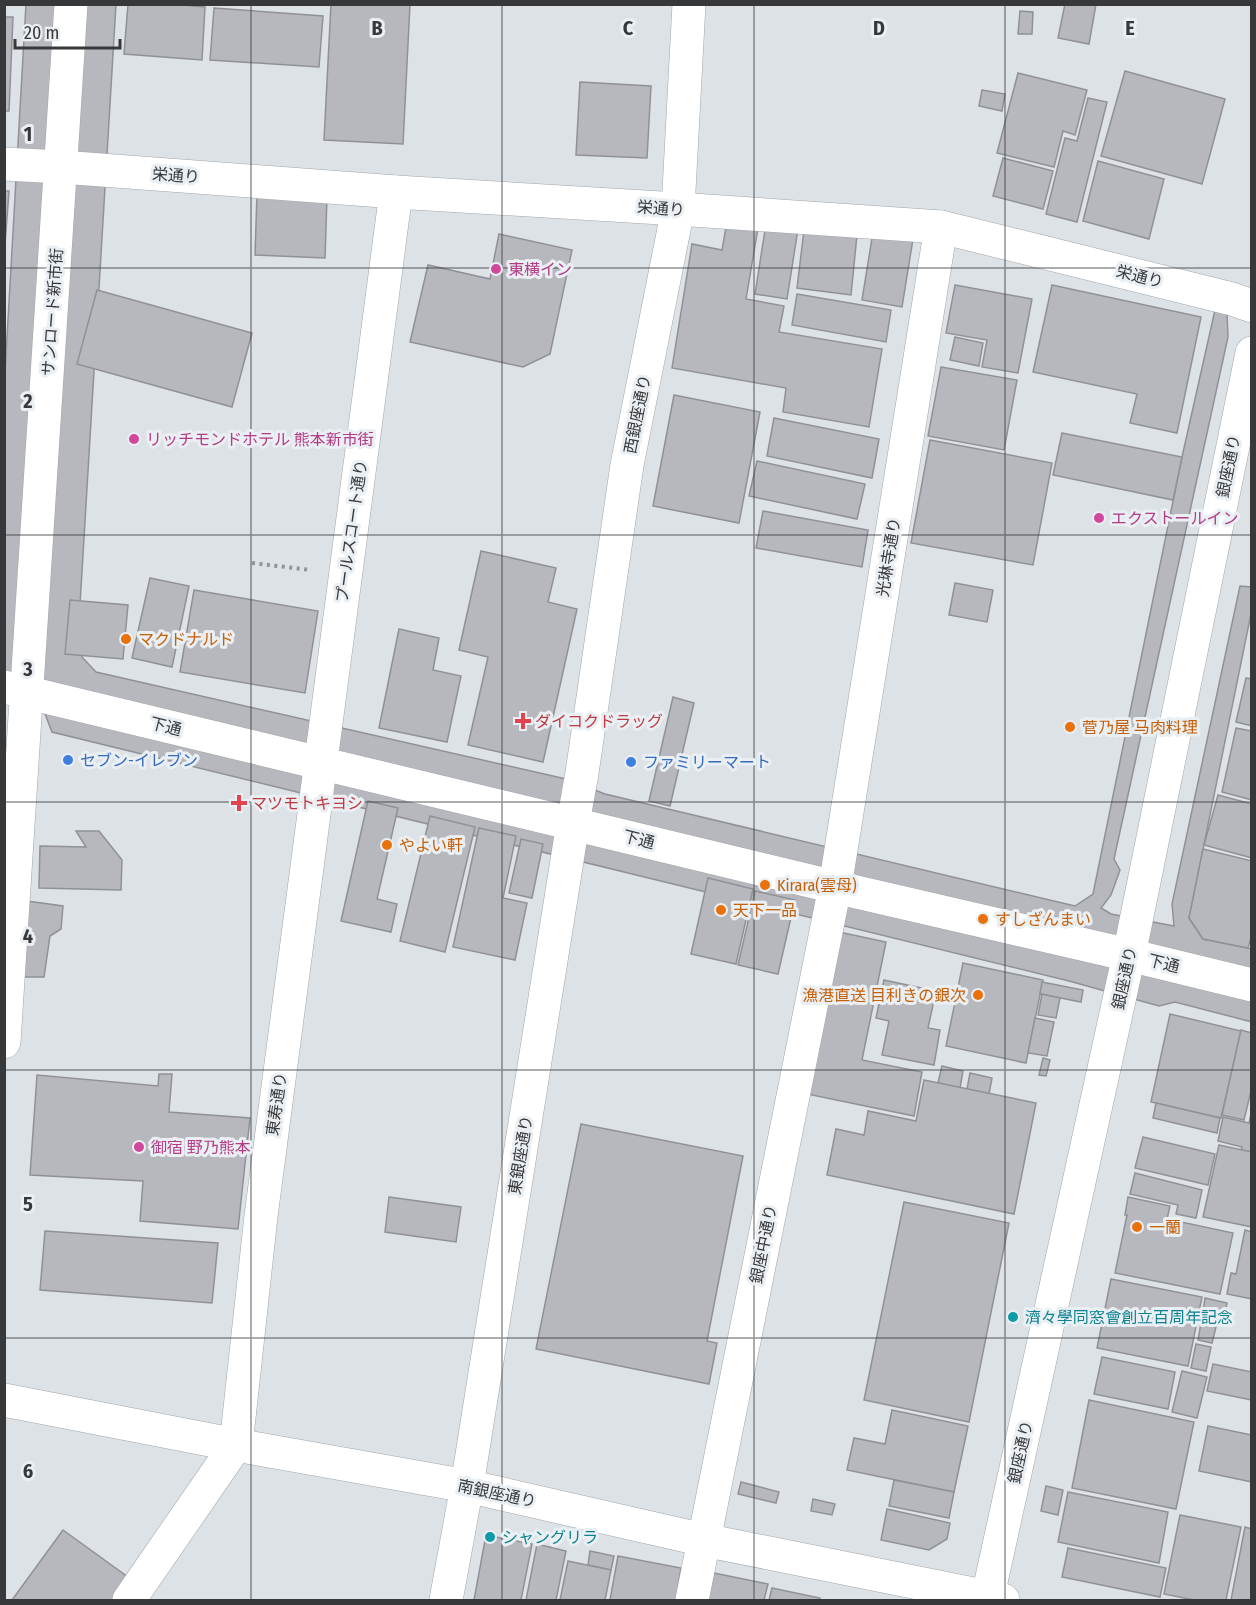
<svg xmlns="http://www.w3.org/2000/svg" width="1256" height="1605" viewBox="0 0 1256 1605" font-family="'Fira Sans Condensed','Noto Sans JP',sans-serif">
	<rect width="100%" height="100%" fill="#dde2e6"/>
	<g fill="#b7b8bd" stroke="#909196" stroke-width="1.5">
		<path d="M 26,4 L 116,4 L 78,638 L 82,657 L 96,672 L 566,779 L 605,794 L 1075,906 L 1093,894 L 1182,457 L 1215,310 L 1227,313 L 1228,337 L 1114,859 L 1120,870 L 1111,895 L 1101,908 L 1111,914 L 1174,926 L 1172,904 L 1240,586 L 1252,587 L 1252,609 L 1189,918 L 1203,939 L 1252,949 L 1252,1022 L 1175,1002 L 1159,1006 L 1069,981 L 52,732 L 42,706 L 4,672 L 4,390 Z"/>
		<path d="M 128,4 L 171,4 L 205,7 L 202,60 L 124,54 Z"/>
		<path d="M 331,4 L 410,4 L 403,144 L 324,140 Z"/>
		<path d="M 1065,4 L 1096,4 L 1089,44 L 1058,38 Z"/>
		<path d="M 214,8 L 323,16 L 319,67 L 210,60 Z"/>
		<path d="M 1020,11 L 1033,12 L 1032,34 L 1018,34 Z"/>
		<path d="M 4,17 L 13,17 L 9,111 L 4,111 Z"/>
		<path d="M 1125,71 L 1225,99 L 1202,184 L 1101,156 Z"/>
		<path d="M 1018,73 L 1087,90 L 1075,135 L 1063,131 L 1054,167 L 997,153 Z"/>
		<path d="M 580,82 L 651,86 L 647,158 L 576,155 Z"/>
		<path d="M 982,90 L 1005,94 L 1002,111 L 979,106 Z"/>
		<path d="M 1088,98 L 1107,102 L 1077,222 L 1046,214 L 1065,138 L 1077,141 Z"/>
		<path d="M 1003,158 L 1053,171 L 1043,209 L 993,196 Z"/>
		<path d="M 1098,161 L 1164,179 L 1149,239 L 1083,221 Z"/>
		<path d="M 4,191 L 9,191 L 4,258 Z"/>
		<path d="M 257,194 L 327,197 L 325,258 L 255,255 Z"/>
		<path d="M 728,216 L 759,222 L 746,299 L 784,306 L 779,332 L 882,349 L 869,427 L 783,412 L 786,388 L 672,368 L 692,244 L 722,250 Z"/>
		<path d="M 766,224 L 798,229 L 787,299 L 755,294 Z"/>
		<path d="M 804,230 L 857,235 L 851,295 L 797,288 Z"/>
		<path d="M 873,232 L 913,239 L 902,307 L 862,300 Z"/>
		<path d="M 499,234 L 572,250 L 550,354 L 523,367 L 410,342 L 428,265 L 490,279 Z"/>
		<path d="M 955,285 L 1032,299 L 1018,373 L 982,367 L 987,340 L 946,333 Z"/>
		<path d="M 1052,285 L 1201,317 L 1177,433 L 1130,423 L 1137,394 L 1033,372 Z"/>
		<path d="M 97,290 L 252,333 L 232,407 L 77,364 Z"/>
		<path d="M 797,294 L 891,310 L 886,342 L 792,325 Z"/>
		<path d="M 955,337 L 983,343 L 979,366 L 950,360 Z"/>
		<path d="M 941,367 L 1017,380 L 1004,450 L 928,436 Z"/>
		<path d="M 674,395 L 760,412 L 739,523 L 653,506 Z"/>
		<path d="M 774,418 L 879,439 L 872,478 L 767,456 Z"/>
		<path d="M 1062,433 L 1182,457 L 1173,500 L 1053,475 Z"/>
		<path d="M 930,440 L 1052,463 L 1033,565 L 911,543 Z"/>
		<path d="M 757,461 L 865,484 L 857,519 L 749,496 Z"/>
		<path d="M 763,511 L 868,530 L 862,567 L 756,548 Z"/>
		<path d="M 481,551 L 556,568 L 548,602 L 577,609 L 543,762 L 468,745 L 488,657 L 459,650 Z"/>
		<path d="M 150,578 L 189,586 L 172,667 L 132,658 Z"/>
		<path d="M 955,583 L 993,590 L 987,622 L 949,615 Z"/>
		<path d="M 194,590 L 318,611 L 305,693 L 180,672 Z"/>
		<path d="M 70,600 L 128,605 L 123,659 L 65,654 Z"/>
		<path d="M 399,629 L 439,638 L 433,670 L 461,676 L 447,742 L 379,728 Z"/>
		<path d="M 1246,678 L 1252,679 L 1252,726 L 1236,722 Z"/>
		<path d="M 673,697 L 694,703 L 670,806 L 649,801 Z"/>
		<path d="M 1236,728 L 1252,731 L 1252,800 L 1222,792 Z"/>
		<path d="M 1218,795 L 1252,804 L 1252,858 L 1204,845 Z"/>
		<path d="M 368,801 L 398,808 L 377,899 L 397,904 L 391,932 L 341,921 Z"/>
		<path d="M 430,816 L 475,827 L 445,952 L 400,941 Z"/>
		<path d="M 479,828 L 516,836 L 503,898 L 527,903 L 515,960 L 453,947 Z"/>
		<path d="M 76,831 L 99,831 L 122,860 L 121,890 L 39,888 L 40,846 L 86,847 Z"/>
		<path d="M 521,839 L 543,844 L 532,898 L 509,893 Z"/>
		<path d="M 1203,849 L 1252,861 L 1252,934 L 1248,948 L 1203,939 L 1189,918 Z"/>
		<path d="M 708,878 L 753,889 L 736,964 L 691,954 Z"/>
		<path d="M 755,891 L 795,900 L 778,974 L 738,965 Z"/>
		<path d="M 27,901 L 63,906 L 61,929 L 50,936 L 44,977 L 18,977 Z"/>
		<path d="M 839,932 L 886,942 L 862,1060 L 922,1072 L 914,1116 L 807,1094 Z"/>
		<path d="M 963,963 L 1043,980 L 1026,1063 L 946,1046 Z"/>
		<path d="M 884,980 L 936,991 L 928,1028 L 940,1030 L 934,1065 L 882,1055 L 889,1021 L 876,1018 Z"/>
		<path d="M 1042,982 L 1083,990 L 1081,1002 L 1040,994 Z"/>
		<path d="M 1042,994 L 1060,998 L 1056,1018 L 1038,1015 Z"/>
		<path d="M 1170,1014 L 1241,1031 L 1221,1118 L 1151,1102 Z"/>
		<path d="M 1035,1018 L 1054,1022 L 1047,1056 L 1028,1053 Z"/>
		<path d="M 1241,1030 L 1252,1033 L 1252,1087 L 1244,1120 L 1222,1115 Z"/>
		<path d="M 1043,1058 L 1050,1060 L 1046,1076 L 1039,1075 Z"/>
		<path d="M 942,1066 L 963,1071 L 960,1088 L 938,1083 Z"/>
		<path d="M 970,1073 L 992,1078 L 989,1094 L 967,1089 Z"/>
		<path d="M 159,1074 L 172,1074 L 169,1112 L 250,1118 L 238,1229 L 140,1221 L 143,1181 L 30,1175 L 37,1075 L 158,1086 Z"/>
		<path d="M 924,1080 L 1036,1103 L 1014,1214 L 827,1175 L 836,1129 L 864,1135 L 868,1111 L 916,1121 Z"/>
		<path d="M 1156,1103 L 1220,1118 L 1217,1133 L 1153,1118 Z"/>
		<path d="M 1252,1109 L 1252,1152 L 1241,1150 L 1242,1147 L 1218,1141 L 1223,1117 L 1249,1123 Z"/>
		<path d="M 581,1124 L 743,1156 L 707,1341 L 717,1343 L 709,1384 L 536,1349 Z"/>
		<path d="M 1143,1137 L 1215,1154 L 1208,1185 L 1135,1168 Z"/>
		<path d="M 1219,1145 L 1252,1152 L 1252,1227 L 1203,1217 Z"/>
		<path d="M 1135,1173 L 1202,1190 L 1196,1218 L 1176,1214 L 1178,1205 L 1130,1194 Z"/>
		<path d="M 389,1197 L 461,1207 L 456,1242 L 385,1232 Z"/>
		<path d="M 1128,1197 L 1170,1206 L 1167,1219 L 1233,1233 L 1220,1294 L 1115,1273 L 1127,1215 L 1125,1215 Z"/>
		<path d="M 904,1202 L 1009,1223 L 969,1422 L 864,1400 Z"/>
		<path d="M 1245,1230 L 1252,1232 L 1252,1299 L 1227,1294 L 1231,1273 L 1236,1274 Z"/>
		<path d="M 45,1231 L 218,1243 L 212,1303 L 40,1290 Z"/>
		<path d="M 1111,1279 L 1202,1297 L 1188,1366 L 1097,1348 Z"/>
		<path d="M 1205,1298 L 1227,1303 L 1223,1323 L 1202,1319 Z"/>
		<path d="M 1201,1323 L 1216,1327 L 1212,1343 L 1198,1340 Z"/>
		<path d="M 1196,1344 L 1211,1347 L 1206,1371 L 1191,1368 Z"/>
		<path d="M 1102,1357 L 1175,1372 L 1168,1409 L 1094,1394 Z"/>
		<path d="M 1213,1364 L 1252,1372 L 1252,1400 L 1207,1391 Z"/>
		<path d="M 1182,1371 L 1207,1377 L 1197,1418 L 1172,1412 Z"/>
		<path d="M 1089,1400 L 1194,1422 L 1176,1509 L 1072,1488 Z"/>
		<path d="M 892,1410 L 968,1426 L 954,1492 L 847,1470 L 854,1438 L 885,1444 Z"/>
		<path d="M 1208,1426 L 1252,1435 L 1252,1482 L 1199,1471 Z"/>
		<path d="M 894,1480 L 954,1492 L 949,1518 L 889,1506 Z"/>
		<path d="M 741,1482 L 779,1492 L 776,1503 L 738,1494 Z"/>
		<path d="M 1046,1486 L 1063,1490 L 1058,1515 L 1041,1511 Z"/>
		<path d="M 1068,1492 L 1168,1512 L 1159,1563 L 1058,1542 Z"/>
		<path d="M 813,1499 L 835,1504 L 832,1515 L 811,1511 Z"/>
		<path d="M 887,1509 L 950,1523 L 947,1539 L 929,1550 L 881,1540 Z"/>
		<path d="M 1180,1515 L 1241,1527 L 1226,1600 L 1194,1600 L 1164,1594 Z"/>
		<path d="M 1245,1527 L 1252,1529 L 1252,1600 L 1231,1600 Z"/>
		<path d="M 63,1530 L 132,1580 L 117,1600 L 12,1600 Z"/>
		<path d="M 486,1535 L 532,1544 L 521,1600 L 474,1600 Z"/>
		<path d="M 537,1544 L 566,1551 L 556,1600 L 526,1600 Z"/>
		<path d="M 1068,1548 L 1166,1568 L 1160,1597 L 1062,1577 Z"/>
		<path d="M 590,1551 L 614,1556 L 611,1570 L 588,1565 Z"/>
		<path d="M 618,1556 L 681,1568 L 676,1600 L 610,1600 Z"/>
		<path d="M 568,1561 L 611,1570 L 605,1600 L 560,1600 Z"/>
		<path d="M 714,1573 L 768,1584 L 764,1600 L 708,1600 Z"/>
		<path d="M 772,1588 L 820,1598 L 820,1600 L 769,1600 Z"/>
	</g>
	<g fill="none" stroke-linecap="round" stroke-linejoin="round">
		<defs>
			<g id="minor">
				<path d="M 4,164 L 61,167 L 396,192 L 678,209 L 941,227 L 1232,299 L 1252,306"/>
				<path d="M 4,687 L 835,887 L 1129,955 L 1252,985"/>
				<path d="M 4,1042 L 71,4"/>
				<path d="M 4,1400 L 236,1445 L 467,1486 L 704,1540 L 1003,1600"/>
				<path d="M 129,1600 L 236,1445 L 261,1216 L 396,192"/>
				<path d="M 446,1600 L 467,1486 L 573,823 L 582,773 L 627,465 L 678,209 L 689,4"/>
				<path d="M 692,1600 L 835,887 L 941,227"/>
				<path d="M 987,1600 L 1129,955 L 1252,353"/>
			</g>
		</defs>
		<use href="#minor" stroke="#a1a6aa" stroke-width="34"/>
		<path stroke="#919497" stroke-width="4" stroke-dasharray="3 4.5" stroke-linecap="butt" d="M 252,563 L 311,570"/>
		<use href="#minor" stroke="#fff" stroke-width="33"/>
	</g>
	<path fill="none" stroke="#37383a" stroke-width="1.5" stroke-opacity="0.55" d="M 251,4 L 251,1600M 502,4 L 502,1600M 754,4 L 754,1600M 1005,4 L 1005,1600M 4,268 L 1252,268M 4,535 L 1252,535M 4,802 L 1252,802M 4,1070 L 1252,1070M 4,1338 L 1252,1338"/>
	<g fill="#d1479c" stroke="#eaeff4" stroke-width="2">
		<circle cx="496" cy="269" r="6"/>
		<circle cx="134" cy="439" r="6"/>
		<circle cx="1099" cy="518" r="6"/>
		<circle cx="139" cy="1147" r="6"/>
	</g>
	<g fill="#e8710a" stroke="#eaeff4" stroke-width="2">
		<circle cx="126" cy="639" r="6"/>
		<circle cx="1070" cy="727" r="6"/>
		<circle cx="387" cy="845" r="6"/>
		<circle cx="765" cy="885" r="6"/>
		<circle cx="721" cy="910" r="6"/>
		<circle cx="983" cy="919" r="6"/>
		<circle cx="978" cy="995" r="6"/>
		<circle cx="1137" cy="1227" r="6"/>
	</g>
	<g fill="#e0444e" stroke="#eaeff4" stroke-width="2">
		<path d="M520 712h6v6h6v6h-6v6h-6v-6h-6v-6h6z"/>
		<path d="M236 794h6v6h6v6h-6v6h-6v-6h-6v-6h6z"/>
	</g>
	<g fill="#3f7fe0" stroke="#eaeff4" stroke-width="2">
		<circle cx="68" cy="760" r="6"/>
		<circle cx="631" cy="762" r="6"/>
	</g>
	<g fill="#0f9aa8" stroke="#eaeff4" stroke-width="2">
		<circle cx="1013" cy="1317" r="6"/>
		<circle cx="490" cy="1537" r="6"/>
	</g>
	<g text-anchor="middle" stroke-width="6" stroke-linejoin="round" paint-order="stroke">
		<g font-size="16" fill="#37383a" stroke="#eaeff4">
			<text transform="translate(176 175) rotate(4)" y="6">栄通り</text>
			<text transform="translate(661 208) rotate(4)" y="6">栄通り</text>
			<text transform="translate(1140 276) rotate(14)" y="6">栄通り</text>
			<text transform="translate(52 312) rotate(-86)" y="6">サンロード新市街</text>
			<text transform="translate(637 414) rotate(-79)" y="6">西銀座通り</text>
			<text transform="translate(1228 466) rotate(-79)" y="6">銀座通り</text>
			<text transform="translate(351 531) rotate(-82)" y="6">プールスコート通り</text>
			<text transform="translate(888 557) rotate(-81)" y="6">光琳寺通り</text>
			<text transform="translate(166 726) rotate(14)" y="6">下通</text>
			<text transform="translate(639 839) rotate(14)" y="6">下通</text>
			<text transform="translate(1164 963) rotate(14)" y="6">下通</text>
			<text transform="translate(1124 978) rotate(-78)" y="6">銀座通り</text>
			<text transform="translate(276 1104) rotate(-82)" y="6">東寿通り</text>
			<text transform="translate(520 1155) rotate(-81)" y="6">東銀座通り</text>
			<text transform="translate(763 1244) rotate(-79)" y="6">銀座中通り</text>
			<text transform="translate(1020 1452) rotate(-78)" y="6">銀座通り</text>
			<text transform="translate(497 1493) rotate(12)" y="6">南銀座通り</text>
		</g>
		<g font-size="16" fill="#b23c85" stroke="#eaeff4" text-anchor="start">
			<text x="508" y="275">東横イン</text>
			<text x="146" y="445">リッチモンドホテル 熊本新市街</text>
			<text x="1111" y="524">エクストールイン</text>
			<text x="151" y="1153">御宿 野乃熊本</text>
		</g>
		<g font-size="16" fill="#c56008" stroke="#eaeff4" text-anchor="start">
			<text x="138" y="645">マクドナルド</text>
			<text x="1082" y="733">菅乃屋 马肉料理</text>
			<text x="399" y="851">やよい軒</text>
			<text x="777" y="891">Kirara(雲母)</text>
			<text x="733" y="916">天下一品</text>
			<text x="995" y="925">すしざんまい</text>
			<text x="966" y="1001" text-anchor="end">漁港直送 目利きの銀次</text>
			<text x="1149" y="1233">一蘭</text>
		</g>
		<g font-size="16" fill="#be3a42" stroke="#eaeff4" text-anchor="start">
			<text x="535" y="727">ダイコクドラッグ</text>
			<text x="251" y="809">マツモトキヨシ</text>
		</g>
		<g font-size="16" fill="#366cbe" stroke="#eaeff4" text-anchor="start">
			<text x="80" y="766">セブン-イレブン</text>
			<text x="643" y="768">ファミリーマート</text>
		</g>
		<g font-size="16" fill="#0d838f" stroke="#eaeff4" text-anchor="start">
			<text x="1025" y="1323">濟々學同窓會創立百周年記念</text>
			<text x="502" y="1543">シャングリラ</text>
		</g>
	</g>
	<g font-size="20" text-anchor="middle" font-weight="bold" fill="#37383a" stroke="#eaeff4" stroke-width="6" stroke-linejoin="round" paint-order="stroke">
		<text x="377" y="35">B</text>
		<text x="628" y="35">C</text>
		<text x="879" y="35">D</text>
		<text x="1130" y="35">E</text>
		<text x="28" y="141">1</text>
		<text x="28" y="408">2</text>
		<text x="28" y="676">3</text>
		<text x="28" y="943">4</text>
		<text x="28" y="1211">5</text>
		<text x="28" y="1478">6</text>
	</g>
	<rect width="1256" height="1605" fill="none" stroke="#37383a" stroke-width="12"/>
	<path d="M15 39v9h105v-9" fill="none" stroke="#37383a" stroke-width="3"/>
	<text x="24" y="39" font-size="18" fill="#37383a" stroke="#eaeff4" stroke-width="4.5" paint-order="stroke">20 m</text>
</svg>
